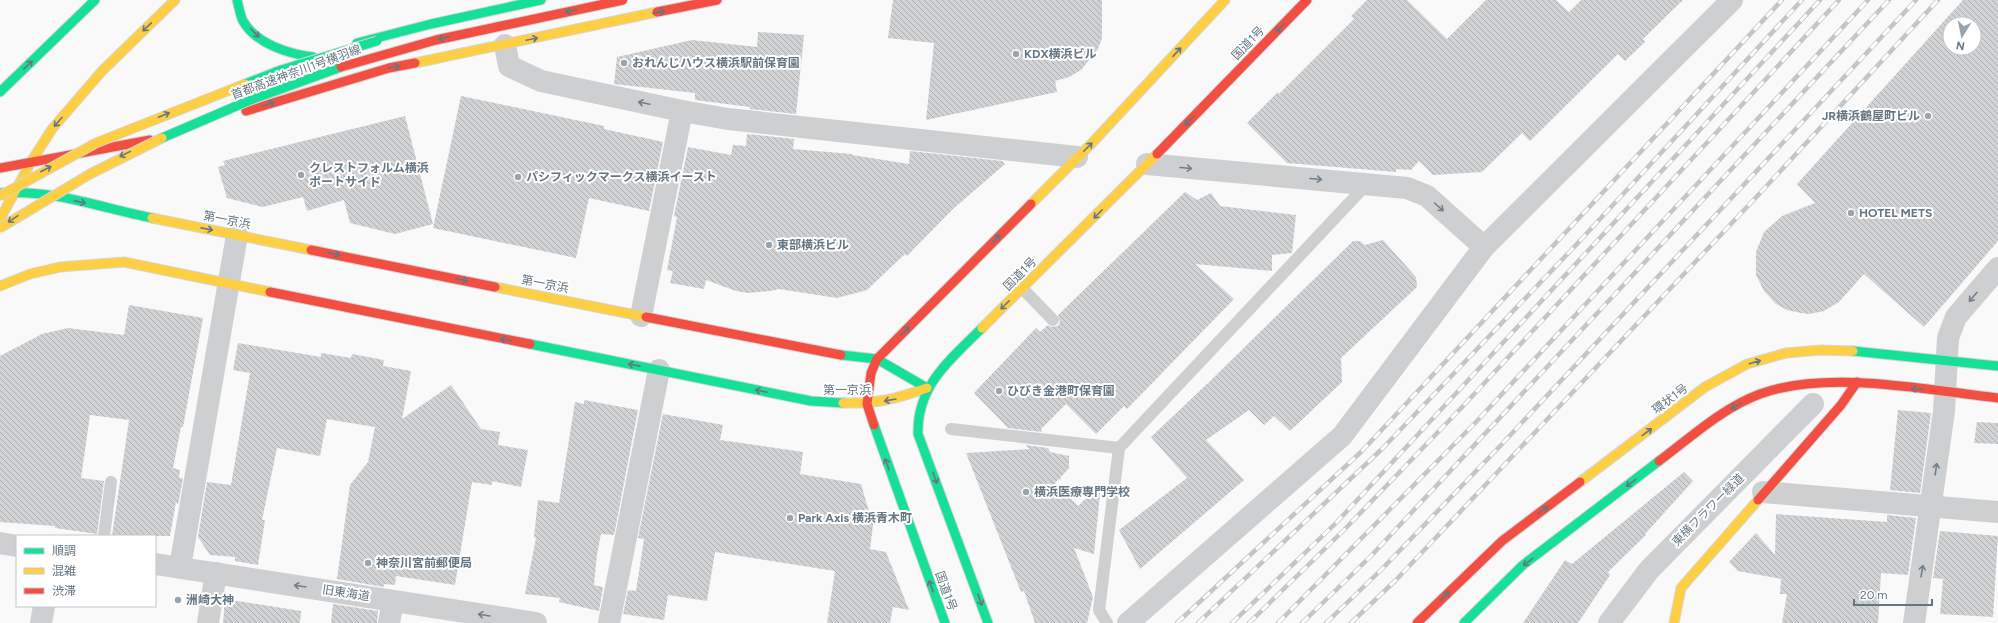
<svg xmlns="http://www.w3.org/2000/svg" width="1998" height="623" viewBox="0 0 1998 623" font-family="Figtree,'Noto Sans JP',sans-serif">
	<defs>
		<pattern id="building-back-hatch" width="6" height="6" patternUnits="userSpaceOnUse"><rect width="6" height="6" fill="#d0d2d3"/><path d="M-1 5l2 2M0 0l6 6M5-1l2 2" fill="none" stroke="#acafb1"/></pattern>
	</defs>
	<rect width="100%" height="100%" fill="#f9f9f9"/>
	<g fill="url(#building-back-hatch)" fill-rule="evenodd">
		<path d="M 893,0 L 1102,0 L 1102,38 L 1098,49 L 1081,70 L 1069,77 L 1055,81 L 1057,92 L 926,120 L 934,43 L 888,38 Z"/>
		<path d="M 1367,0 L 1407,0 L 1447,39 L 1486,0 L 1556,0 L 1569,12 L 1581,0 L 1683,0 L 1643,39 L 1645,42 L 1625,61 L 1618,54 L 1530,141 L 1522,133 L 1482,172 L 1433,175 L 1419,161 L 1411,170 L 1396,169 L 1396,172 L 1287,163 L 1247,123 L 1278,92 L 1279,94 L 1354,19 L 1351,16 Z"/>
		<path d="M 1963,0 L 1998,0 L 1998,241 L 1924,327 L 1864,274 L 1839,302 L 1824,311 L 1809,314 L 1801,313 L 1787,310 L 1776,304 L 1764,291 L 1756,275 L 1756,252 L 1764,232 L 1782,216 L 1815,203 L 1797,184 ZM 1950,24 L 1974,24 L 1974,48 L 1950,48 Z"/>
		<path d="M 758,32 L 804,35 L 796,114 L 750,109 L 750,107 L 695,100 L 695,93 L 614,84 L 617,57 L 692,40 L 757,47 Z"/>
		<path d="M 461,96 L 604,126 L 604,129 L 663,142 L 649,211 L 589,198 L 576,258 L 433,228 Z"/>
		<path d="M 405,116 L 433,224 L 395,234 L 350,223 L 344,200 L 307,211 L 303,197 L 263,207 L 227,198 L 218,167 L 225,165 L 223,161 Z"/>
		<path d="M 747,134 L 794,139 L 793,149 L 852,154 L 852,155 L 909,164 L 910,151 L 1002,161 L 1005,164 L 953,209 L 907,256 L 905,254 L 867,290 L 837,298 L 779,289 L 770,291 L 748,293 L 736,291 L 706,280 L 704,289 L 670,283 L 673,271 L 667,270 L 677,217 L 674,216 L 688,147 L 731,155 L 733,145 L 746,146 Z"/>
		<path d="M 1185,192 L 1197,200 L 1211,193 L 1220,206 L 1296,215 L 1292,253 L 1272,255 L 1272,271 L 1195,264 L 1234,299 L 1127,409 L 1124,406 L 1096,434 L 1066,404 L 1041,429 L 1042,432 L 1008,428 L 974,393 L 1036,328 L 1040,332 L 1048,325 L 1051,327 L 1058,326 L 1060,322 L 1058,315 Z"/>
		<path d="M 1383,240 L 1416,277 L 1417,287 L 1341,358 L 1342,382 L 1290,431 L 1274,416 L 1264,425 L 1249,410 L 1206,440 L 1244,480 L 1140,569 L 1119,530 L 1187,478 L 1151,437 L 1207,384 L 1353,241 L 1360,241 L 1365,245 Z"/>
		<path d="M 129,305 L 203,318 L 183,427 L 181,427 L 173,468 L 180,470 L 179,478 L 183,478 L 178,505 L 176,502 L 170,536 L 112,536 L 129,420 L 90,415 L 81,478 L 104,481 L 97,534 L 55,528 L 55,526 L 0,522 L 0,356 L 42,334 L 68,328 L 124,335 Z"/>
		<path d="M 238,343 L 321,357 L 321,353 L 351,358 L 352,354 L 384,360 L 383,366 L 411,371 L 402,419 L 451,385 L 481,429 L 500,432 L 498,445 L 528,450 L 521,487 L 492,481 L 492,485 L 472,482 L 455,585 L 396,576 L 395,585 L 384,584 L 384,587 L 337,579 L 350,485 L 368,462 L 375,427 L 327,419 L 320,456 L 277,448 L 262,520 L 265,520 L 258,565 L 235,561 L 235,557 L 210,555 L 198,537 L 207,482 L 231,485 L 250,373 L 233,370 Z"/>
		<path d="M 584,400 L 638,410 L 614,535 L 601,534 L 597,554 L 594,585 L 603,587 L 599,611 L 559,602 L 560,598 L 525,594 L 536,538 L 534,537 L 538,500 L 559,503 L 575,402 L 584,404 Z"/>
		<path d="M 1898,410 L 1931,413 L 1920,493 L 1890,490 Z"/>
		<path d="M 663,414 L 723,425 L 720,440 L 803,452 L 800,474 L 861,484 L 873,525 L 870,549 L 886,552 L 909,610 L 893,607 L 890,623 L 827,623 L 835,571 L 715,552 L 707,601 L 668,595 L 664,620 L 623,614 L 628,590 L 636,591 L 644,539 L 638,538 Z"/>
		<path d="M 1977,422 L 1998,423 L 1998,444 L 1974,443 Z"/>
		<path d="M 1025,445 L 1048,448 L 1050,452 L 1069,456 L 1069,468 L 1060,478 L 1061,481 L 1059,479 L 1055,482 L 1078,506 L 1101,484 L 1094,554 L 1074,548 L 1093,597 L 1087,623 L 1035,623 L 1024,591 L 1021,592 L 966,453 L 1030,449 Z"/>
		<path d="M 1684,472 L 1693,481 L 1645,534 L 1646,535 L 1608,572 L 1610,575 L 1578,623 L 1523,623 L 1565,560 L 1572,564 Z"/>
		<path d="M 1776,514 L 1887,522 L 1887,515 L 1916,518 L 1908,575 L 1881,573 L 1878,623 L 1782,623 L 1787,594 L 1780,594 L 1781,579 L 1738,571 L 1729,562 L 1756,533 L 1775,555 Z"/>
		<path d="M 1940,531 L 1998,536 L 1993,617 L 1940,614 L 1943,579 L 1933,578 Z"/>
		<path d="M 225,599 L 301,611 L 300,623 L 223,623 Z"/>
		<path d="M 333,604 L 378,611 L 377,623 L 331,623 Z"/>
	</g>
	<g fill="none" stroke-linecap="round" stroke-linejoin="round">
		<defs>
			<g id="fast">
				<path d="M 237,0 C 239,7 240,15 243,21 C 256,44 289,54 313,57"/>
				<path d="M 357,43 L 431,24 L 541,0"/>
				<path d="M 0,92 L 95,0"/>
				<path d="M 0,193 C 53,189 101,208 152,218"/>
				<path d="M 982,328 C 950,360 917,385 918,434 L 988,623"/>
				<path d="M 530,344 L 811,401 L 843,403"/>
				<path d="M 1853,351 L 1998,366"/>
				<path d="M 841,355 L 877,359 L 927,388"/>
				<path d="M 874,425 L 945,623"/>
				<path d="M 1464,623 L 1523,565 L 1659,461"/>
			</g>
			<g id="slow">
				<path d="M 415,63 L 657,12"/>
				<path d="M 1031,204 L 1092,143 L 1225,0"/>
				<path d="M 152,218 L 311,250"/>
				<path d="M 0,219 L 31,162 L 52,129 L 102,71 L 175,0"/>
				<path d="M 0,286 L 30,274 L 60,267 L 124,262 L 270,292"/>
				<path d="M 495,287 L 646,317"/>
				<path d="M 982,328 L 1157,154"/>
				<path d="M 843,403 C 875,404 896,399 927,388"/>
				<path d="M 1580,482 L 1705,387 L 1747,364 L 1786,353 L 1821,350 L 1853,351"/>
				<path d="M 1674,623 L 1681,588 L 1758,500"/>
			</g>
			<g id="jam">
				<path d="M 657,12 L 717,0"/>
				<path d="M 246,111 L 389,68 L 415,63"/>
				<path d="M 1157,154 L 1307,0"/>
				<path d="M 0,168 L 150,140"/>
				<path d="M 311,250 L 495,287"/>
				<path d="M 270,292 L 530,344"/>
				<path d="M 646,317 L 841,355"/>
				<path d="M 874,425 L 867,404 L 871,373 L 877,359 L 1031,204"/>
				<path d="M 1659,461 C 1690,438 1722,408 1760,394 C 1827,369 1927,390 1998,398"/>
				<path d="M 1758,500 L 1841,405 L 1857,382"/>
				<path d="M 1417,623 L 1502,541 L 1580,482"/>
			</g>
		</defs>
		<use href="#fast" stroke="#d5d6d7" stroke-width="11"/>
		<use href="#slow" stroke="#d5d6d7" stroke-width="11"/>
		<use href="#jam" stroke="#d5d6d7" stroke-width="11"/>
		<g stroke="#cecfd0" stroke-width="12">
			<path d="M 1022,288 L 1053,320"/>
			<path d="M 951,429 L 1119,448"/>
			<path d="M 104,536 L 111,482"/>
			<path d="M 1107,623 L 1099,610 L 1119,448 L 1367,184"/>
		</g>
		<g stroke="#cecfd0" stroke-width="22">
			<path d="M 505,45 L 509,66 L 541,81 L 682,111 L 728,119 L 1077,157"/>
			<path d="M 1147,164 L 1407,188 L 1427,196 L 1484,247"/>
			<path d="M 641,316 L 682,111"/>
			<path d="M 1763,492 L 1998,512"/>
			<path d="M 0,543 L 17,546"/>
			<path d="M 155,564 L 536,623"/>
			<path d="M 180,567 L 237,235"/>
			<path d="M 41,623 L 44,606"/>
			<path d="M 208,623 L 216,573"/>
			<path d="M 389,623 L 393,601"/>
			<path d="M 609,623 L 659,370"/>
			<path d="M 1128,623 L 1342,436 L 1484,247 L 1732,0"/>
			<path d="M 1609,623 L 1649,570 L 1813,404"/>
			<path d="M 1914,623 L 1944,411 L 1948,338 L 1956,317 L 1998,268"/>
		</g>
		<use href="#fast" stroke="#16e098" stroke-width="9"/>
		<use href="#slow" stroke="#ffcf43" stroke-width="9"/>
		<use href="#jam" stroke="#f24e42" stroke-width="9"/>
		<defs>
			<g id="rail">
				<path d="M 1177,623 L 1362,451 L 1782,0"/>
				<path d="M 1198,623 L 1383,448 L 1576,245 L 1802,0"/>
				<path d="M 1232,623 L 1336,523 L 1820,0"/>
				<path d="M 1249,623 L 1344,530 L 1465,404 L 1839,0"/>
				<path d="M 1278,623 L 1476,422 L 1868,0"/>
				<path d="M 1302,623 L 1371,556 L 1889,0"/>
				<path d="M 1326,623 L 1382,569 L 1502,444 L 1916,0"/>
				<path d="M 1351,623 L 1396,580 L 1762,191 L 1938,0"/>
			</g>
		</defs>
		<use href="#rail" stroke="#c3c5c6" stroke-width="4.5"/>
		<use href="#rail" stroke="#fff" stroke-width="3" stroke-dasharray="9" stroke-linecap="butt"/>
		<defs>
			<g id="fast-bridge">
				<path d="M 245,84 L 281,70 L 377,41"/>
				<path d="M 162,138 L 248,101 L 341,67"/>
			</g>
			<g id="slow-bridge">
				<path d="M 0,196 L 96,143 L 245,84"/>
				<path d="M 0,228 L 90,174 L 162,138"/>
			</g>
			<path id="jam-bridge" d="M 341,67 L 436,40 L 623,0"/>
		</defs>
		<use href="#fast-bridge" stroke="#d5d6d6" stroke-width="11" stroke-linecap="butt"/>
		<use href="#slow-bridge" stroke="#d5d6d6" stroke-width="11" stroke-linecap="butt"/>
		<use href="#jam-bridge" stroke="#d5d6d6" stroke-width="11" stroke-linecap="butt"/>
		<use href="#fast-bridge" stroke="#16e098" stroke-width="9"/>
		<use href="#slow-bridge" stroke="#ffcf43" stroke-width="9"/>
		<use href="#jam-bridge" stroke="#f24e42" stroke-width="9"/>
	</g>
	<defs><path id="oneway-shaft" d="M-6 0H5M1.5-3L5.5 0L1.5 3" fill="none" stroke-width="1.6" stroke-linecap="round" stroke-linejoin="round"/></defs>
	<g stroke="#657683">
		<use href="#oneway-shaft" transform="translate(571 11) rotate(168)"/>
		<use href="#oneway-shaft" transform="translate(659 12) rotate(-12)"/>
		<use href="#oneway-shaft" transform="translate(147 27) rotate(136)"/>
		<use href="#oneway-shaft" transform="translate(1280 28) rotate(134)"/>
		<use href="#oneway-shaft" transform="translate(255 33) rotate(45)"/>
		<use href="#oneway-shaft" transform="translate(444 38) rotate(168)"/>
		<use href="#oneway-shaft" transform="translate(532 39) rotate(-12)"/>
		<use href="#oneway-shaft" transform="translate(1177 52) rotate(-47)"/>
		<use href="#oneway-shaft" transform="translate(28 65) rotate(-44)"/>
		<use href="#oneway-shaft" transform="translate(394 67) rotate(-12)"/>
		<use href="#oneway-shaft" transform="translate(269 104) rotate(-17)"/>
		<use href="#oneway-shaft" transform="translate(164 115) rotate(-23)"/>
		<use href="#oneway-shaft" transform="translate(1189 121) rotate(134)"/>
		<use href="#oneway-shaft" transform="translate(58 122) rotate(131)"/>
		<use href="#oneway-shaft" transform="translate(1088 147) rotate(-45)"/>
		<use href="#oneway-shaft" transform="translate(125 154) rotate(154)"/>
		<use href="#oneway-shaft" transform="translate(46 169) rotate(-27)"/>
		<use href="#oneway-shaft" transform="translate(80 202) rotate(13)"/>
		<use href="#oneway-shaft" transform="translate(1098 214) rotate(135)"/>
		<use href="#oneway-shaft" transform="translate(13 219) rotate(146)"/>
		<use href="#oneway-shaft" transform="translate(207 229) rotate(11)"/>
		<use href="#oneway-shaft" transform="translate(996 239) rotate(-45)"/>
		<use href="#oneway-shaft" transform="translate(334 254) rotate(11)"/>
		<use href="#oneway-shaft" transform="translate(462 280) rotate(11)"/>
		<use href="#oneway-shaft" transform="translate(1005 305) rotate(135)"/>
		<use href="#oneway-shaft" transform="translate(905 331) rotate(-45)"/>
		<use href="#oneway-shaft" transform="translate(506 340) rotate(-169)"/>
		<use href="#oneway-shaft" transform="translate(1755 362) rotate(-16)"/>
		<use href="#oneway-shaft" transform="translate(634 365) rotate(-169)"/>
		<use href="#oneway-shaft" transform="translate(1917 389) rotate(-174)"/>
		<use href="#oneway-shaft" transform="translate(761 391) rotate(-169)"/>
		<use href="#oneway-shaft" transform="translate(890 400) rotate(170)"/>
		<use href="#oneway-shaft" transform="translate(1736 406) rotate(150)"/>
		<use href="#oneway-shaft" transform="translate(1647 432) rotate(-37)"/>
		<use href="#oneway-shaft" transform="translate(887 464) rotate(-110)"/>
		<use href="#oneway-shaft" transform="translate(935 478) rotate(70)"/>
		<use href="#oneway-shaft" transform="translate(1631 483) rotate(143)"/>
		<use href="#oneway-shaft" transform="translate(1543 510) rotate(-37)"/>
		<use href="#oneway-shaft" transform="translate(1528 562) rotate(142)"/>
		<use href="#oneway-shaft" transform="translate(931 586) rotate(-110)"/>
		<use href="#oneway-shaft" transform="translate(1445 596) rotate(-44)"/>
		<use href="#oneway-shaft" transform="translate(980 600) rotate(70)"/>
	</g>
	<g stroke="#707f8b">
		<use href="#oneway-shaft" transform="translate(644 103) rotate(-168)"/>
		<use href="#oneway-shaft" transform="translate(1186 168) rotate(5)"/>
		<use href="#oneway-shaft" transform="translate(1316 179) rotate(5)"/>
		<use href="#oneway-shaft" transform="translate(1439 207) rotate(42)"/>
		<use href="#oneway-shaft" transform="translate(1973 297) rotate(130)"/>
		<use href="#oneway-shaft" transform="translate(1936 469) rotate(-82)"/>
		<use href="#oneway-shaft" transform="translate(1922 571) rotate(-81)"/>
		<use href="#oneway-shaft" transform="translate(300 586) rotate(-171)"/>
		<use href="#oneway-shaft" transform="translate(484 615) rotate(-171)"/>
	</g>
	<g fill="#99a4ac" stroke="#fff" stroke-width="1.5">
		<circle cx="1016" cy="54" r="4"/>
		<circle cx="624" cy="63" r="4"/>
		<circle cx="1928" cy="116" r="4"/>
		<circle cx="301" cy="175" r="4"/>
		<circle cx="518" cy="177" r="4"/>
		<circle cx="1851" cy="213" r="4"/>
		<circle cx="769" cy="245" r="4"/>
		<circle cx="999" cy="391" r="4"/>
		<circle cx="1026" cy="492" r="4"/>
		<circle cx="790" cy="518" r="4"/>
		<circle cx="368" cy="563" r="4"/>
		<circle cx="178" cy="600" r="4"/>
	</g>
	<g text-anchor="middle" stroke-width="4" stroke-linejoin="round" paint-order="stroke">
		<g font-size="12" fill="#657683" stroke="#fff">
			<text transform="translate(1248 43) rotate(-46)" y="4">国道1号</text>
			<text transform="translate(296 72) rotate(-20)" y="4">首都高速神奈川1号横羽線</text>
			<text transform="translate(227 220) rotate(11)" y="4">第一京浜</text>
			<text transform="translate(1020 274) rotate(-45)" y="4">国道1号</text>
			<text transform="translate(545 284) rotate(11)" y="4">第一京浜</text>
			<text x="847" y="394">第一京浜</text>
			<text transform="translate(1670 399) rotate(-37)" y="4">環状1号</text>
			<text transform="translate(1708 510) rotate(-45)" y="4">東横フラワー緑道</text>
			<text transform="translate(946 591) rotate(70)" y="4">国道1号</text>
			<text transform="translate(346 593) rotate(9)" y="4">旧東海道</text>
		</g>
		<g font-size="12" font-weight="bold" fill="#657683" stroke="#fff" text-anchor="start">
			<text x="1024" y="58">KDX横浜ビル</text>
			<text x="632" y="67">おれんじハウス横浜駅前保育園</text>
			<text x="1920" y="120" text-anchor="end">JR横浜鶴屋町ビル</text>
			<text x="309" y="172">クレストフォルム横浜<tspan x="309" dy="14">ポートサイド</tspan></text>
			<text x="526" y="181">パシフィックマークス横浜イースト</text>
			<text x="1859" y="217">HOTEL METS</text>
			<text x="777" y="249">東部横浜ビル</text>
			<text x="1007" y="395">ひびき金港町保育園</text>
			<text x="1034" y="496">横浜医療専門学校</text>
			<text x="798" y="522">Park Axis 横浜青木町</text>
			<text x="376" y="567">神奈川宮前郵便局</text>
			<text x="186" y="604">洲崎大神</text>
		</g>
	</g>
	<rect x="16" y="535" width="140" height="72" fill="#ffffff" stroke="#c1c8cd"/>
	<rect x="24" y="548" width="20" height="6" fill="#16e098" stroke="#c1c8cd"/>
	<text x="52" y="555" font-size="12" fill="#657683">順調</text>
	<rect x="24" y="568" width="20" height="6" fill="#ffcf43" stroke="#c1c8cd"/>
	<text x="52" y="575" font-size="12" fill="#657683">混雑</text>
	<rect x="24" y="588" width="20" height="6" fill="#f24e42" stroke="#c1c8cd"/>
	<text x="52" y="595" font-size="12" fill="#657683">渋滞</text>
	<g transform="translate(1962 36) rotate(190)"><circle r="19" fill="#ffffff" stroke="#c1c8cd"/>
	<path d="M0-3L7 15L0 10L-7 15Z" fill="#99a4ac"/>
	<text y="-6" font-size="11" font-weight="bold" text-anchor="middle" fill="#657683">N</text>
	</g>
	<path d="M1854 599v6h78v-6" fill="none" stroke="#657683" stroke-width="2"/>
	<text x="1860" y="599" font-size="12" fill="#657683" stroke="#ffffff" stroke-width="3" paint-order="stroke">20 m</text>
</svg>
